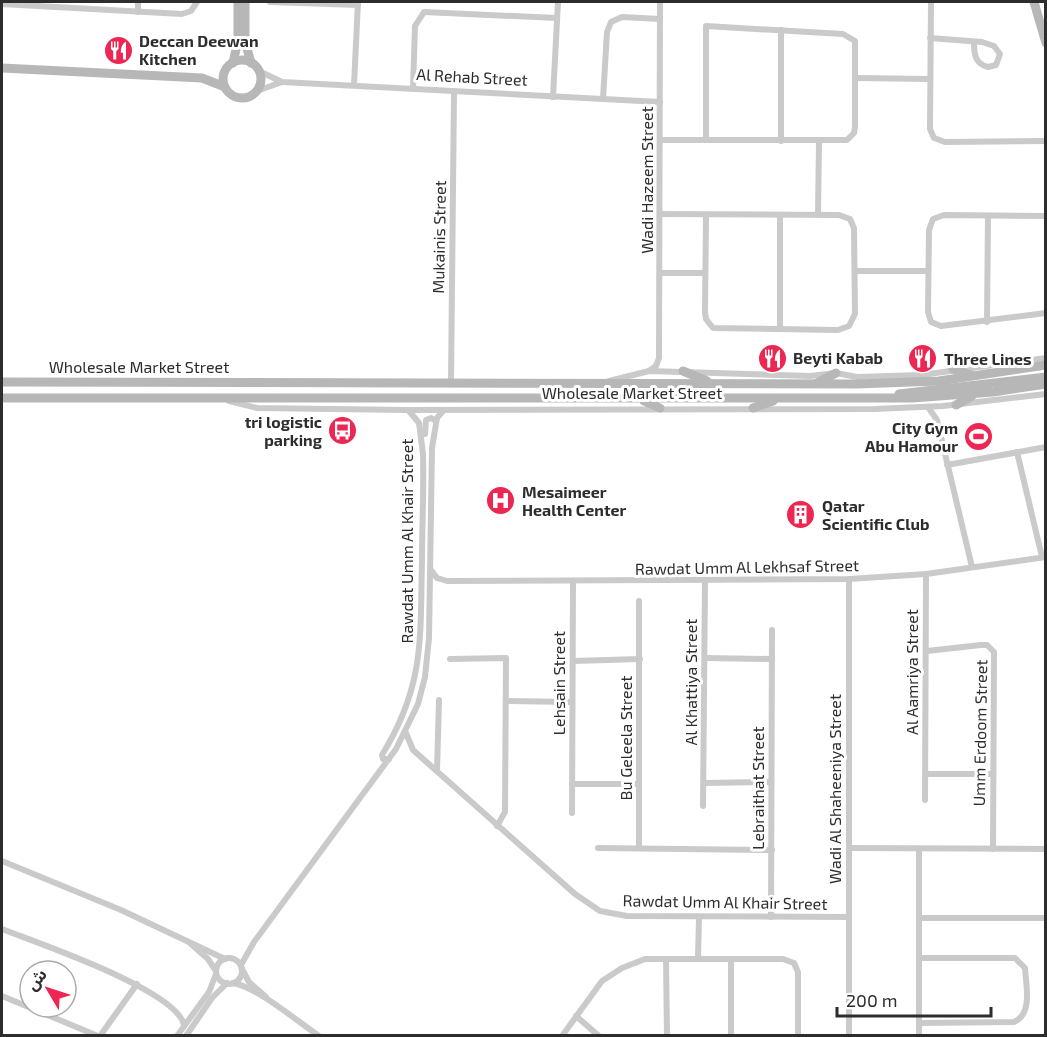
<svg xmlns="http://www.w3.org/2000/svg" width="1047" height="1037" viewBox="0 0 1047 1037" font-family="'Exo 2','Noto Sans Arabic',sans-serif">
	<rect width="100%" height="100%" fill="#fff"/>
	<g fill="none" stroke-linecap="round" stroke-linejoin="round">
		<g stroke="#cacaca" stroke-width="6">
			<path d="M 138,2 L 138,12"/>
			<path d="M 270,2 L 358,5"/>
			<path d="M 931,2 L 930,129 L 934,138 L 945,142 L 1046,141"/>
			<path d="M 2,4 L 182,14 L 191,11 L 197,2"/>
			<path d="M 930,38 L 982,42 L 994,46 L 1000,54 L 996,65 L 988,67 C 975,64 974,54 974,42"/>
			<path d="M 259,71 L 282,82 L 660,102"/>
			<path d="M 856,78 L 929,79"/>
			<path d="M 354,85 L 358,2"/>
			<path d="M 413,89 L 415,26 L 424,12 L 557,18"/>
			<path d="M 257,91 L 282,82"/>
			<path d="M 553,97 L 558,2"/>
			<path d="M 603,99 L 607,32 L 611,22 L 622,17 L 660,19"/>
			<path d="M 660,140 L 847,140 L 854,133 L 855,127 L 855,41 L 843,34 L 706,26 L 706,140"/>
			<path d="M 781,141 L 781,30"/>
			<path d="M 660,214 L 839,215 L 850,219 L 854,228 L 855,314 L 849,326 L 838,330 L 713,328 L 706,319 L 705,312 L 706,215"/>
			<path d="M 780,215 L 780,329"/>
			<path d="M 818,215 L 819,141"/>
			<path d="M 1046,216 L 944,215 L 933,219 L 929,230 L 928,312 L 931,322 L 941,326 L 1046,313"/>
			<path d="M 855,271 L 928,271"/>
			<path d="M 660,273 L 705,273"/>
			<path d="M 987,322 L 988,216"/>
			<path d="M 649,371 L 656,366 L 659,358 L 660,2"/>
			<path d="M 609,381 L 649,371 L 810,376 L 836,373 L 857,377 L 921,375 L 1046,358"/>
			<path d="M 451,382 L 454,92"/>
			<path d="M 229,401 L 257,408 L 406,410 L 875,409 L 943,406 L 1046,394"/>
			<path d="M 928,407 L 937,420 L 972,567"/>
			<path d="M 425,434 L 426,420 L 431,418 L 436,421"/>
			<path d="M 1017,452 L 1042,557"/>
			<path d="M 947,465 L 1046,447"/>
			<path d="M 431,570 L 437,578 L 447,581 L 849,579 L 926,574 L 1046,557"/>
			<path d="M 927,651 L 981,645 L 987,645 L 994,652 L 993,849"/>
			<path d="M 705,658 L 772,659"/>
			<path d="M 450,659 L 506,658 L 505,812 L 497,826"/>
			<path d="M 573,661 L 640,659"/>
			<path d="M 506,701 L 572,702"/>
			<path d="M 406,733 L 413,750 L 575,894 L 600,911 L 627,916 L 849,917"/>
			<path d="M 389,759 L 383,759 L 382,755 C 425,685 420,639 422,560 C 422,525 424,489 423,454 L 419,423 L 409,411"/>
			<path d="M 437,771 L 439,700"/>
			<path d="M 926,774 L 991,774"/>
			<path d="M 704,783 L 771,782"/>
			<path d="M 572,784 L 639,784"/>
			<path d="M 925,800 L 926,574"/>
			<path d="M 703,806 L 705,582"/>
			<path d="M 572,813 L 573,582"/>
			<path d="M 598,848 L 772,850"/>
			<path d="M 639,848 L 639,601"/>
			<path d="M 849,848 L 1046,849"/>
			<path d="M 2,861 L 121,910 L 225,959"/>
			<path d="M 771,917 L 772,630"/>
			<path d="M 919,918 L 1046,918"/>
			<path d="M 2,929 C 37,943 177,990 184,1025"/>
			<path d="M 190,943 L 208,959 L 216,971"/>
			<path d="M 919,958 L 1015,958 L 1025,968 C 1026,985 1033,1014 1014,1022 L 919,1023"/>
			<circle cx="229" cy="971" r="13"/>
			<path d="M 666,959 L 667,1036"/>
			<path d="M 698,959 L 699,917"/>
			<path d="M 241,965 L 254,942 L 396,749 L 418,704 L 425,677 L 429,638 L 432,448 L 437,418 L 443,411"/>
			<path d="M 242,969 L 249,982 L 266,997"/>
			<path d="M 233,983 C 257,987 297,1021 319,1036"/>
			<path d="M 2,996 L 98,1036"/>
			<path d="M 576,1016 L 599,1036"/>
			<path d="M 100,1036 L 137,984"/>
			<path d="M 177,1036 L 209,992 L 216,974"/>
			<path d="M 186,1036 L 212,998 L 227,983"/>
			<path d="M 562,1036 L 602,981 L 622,968 L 645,959 L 783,959 L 794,963 L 798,972 L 798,1036"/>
			<path d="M 731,1036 L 731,959"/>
			<path d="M 849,1036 L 849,579"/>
			<path d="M 919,1036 L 919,849"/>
		</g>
		<g stroke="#b7b7b7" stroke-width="9">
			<path d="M 245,2 L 245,41 L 251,63"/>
			<path d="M 1034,2 L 1046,43"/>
			<circle cx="242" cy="79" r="19"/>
			<path d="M 233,63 L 238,40 L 238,2"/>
			<path d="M 2,68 L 202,78 L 225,87"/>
			<path d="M 953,369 L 971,375"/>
			<path d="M 683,371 L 707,381"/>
			<path d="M 2,382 L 856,384 L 939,381 L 1046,365"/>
			<path d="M 817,383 L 836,373"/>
			<path d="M 899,394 L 1046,377"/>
			<path d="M 2,398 L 912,398 L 993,392 L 1046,384"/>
			<path d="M 644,401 L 660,408"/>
			<path d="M 956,405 L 972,396"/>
			<path d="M 753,408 L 773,401"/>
		</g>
	</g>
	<defs>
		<symbol id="restaurant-disc" viewBox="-11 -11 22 22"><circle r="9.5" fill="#ec2753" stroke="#fff"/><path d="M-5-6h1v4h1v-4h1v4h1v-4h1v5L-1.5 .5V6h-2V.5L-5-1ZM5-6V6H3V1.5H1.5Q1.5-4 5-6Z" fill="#fff"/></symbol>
		<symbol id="bus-disc" viewBox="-11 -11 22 22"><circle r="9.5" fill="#ec2753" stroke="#fff"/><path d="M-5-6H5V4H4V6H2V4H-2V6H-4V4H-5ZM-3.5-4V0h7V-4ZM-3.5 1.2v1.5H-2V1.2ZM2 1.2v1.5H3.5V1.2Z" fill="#fff"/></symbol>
		<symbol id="stadium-disc" viewBox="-11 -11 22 22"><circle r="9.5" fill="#ec2753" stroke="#fff"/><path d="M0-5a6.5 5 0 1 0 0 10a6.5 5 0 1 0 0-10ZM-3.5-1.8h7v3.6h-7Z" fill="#fff"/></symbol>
		<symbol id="hospital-disc" viewBox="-11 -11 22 22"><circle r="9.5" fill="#ec2753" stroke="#fff"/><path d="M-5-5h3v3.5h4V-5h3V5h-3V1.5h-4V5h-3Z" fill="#fff"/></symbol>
		<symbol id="building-disc" viewBox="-11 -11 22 22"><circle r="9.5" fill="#ec2753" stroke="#fff"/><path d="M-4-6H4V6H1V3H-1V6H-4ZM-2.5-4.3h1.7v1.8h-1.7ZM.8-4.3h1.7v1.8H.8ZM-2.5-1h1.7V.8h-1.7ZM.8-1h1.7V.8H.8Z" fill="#fff"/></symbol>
	</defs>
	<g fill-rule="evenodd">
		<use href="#restaurant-disc" x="102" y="34" width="33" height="33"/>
		<use href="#restaurant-disc" x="756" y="342" width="33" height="33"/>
		<use href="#restaurant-disc" x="906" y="342" width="33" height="33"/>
		<use href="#bus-disc" x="326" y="414" width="33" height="33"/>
		<use href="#stadium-disc" x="962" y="420" width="33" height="33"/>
		<use href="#hospital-disc" x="484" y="484" width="33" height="33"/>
		<use href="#building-disc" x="784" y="498" width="33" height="33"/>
	</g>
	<g text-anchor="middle" stroke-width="6" stroke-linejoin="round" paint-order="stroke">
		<g font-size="16" font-weight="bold" fill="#2d2d2d" stroke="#fff" text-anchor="start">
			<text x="139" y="47">Deccan Deewan<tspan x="139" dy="18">Kitchen</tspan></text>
			<text x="793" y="364">Beyti Kabab</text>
			<text x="944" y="365">Three Lines</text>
			<text x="322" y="428" text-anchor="end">tri logistic<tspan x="322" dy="18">parking</tspan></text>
			<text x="958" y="434" text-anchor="end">City Gym<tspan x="958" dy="18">Abu Hamour</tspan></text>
			<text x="522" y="498">Mesaimeer<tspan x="522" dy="18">Health Center</tspan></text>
			<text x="822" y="512">Qatar<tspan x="822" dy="18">Scientific Club</tspan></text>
		</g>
		<g font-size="16" fill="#2d2d2d" stroke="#fff">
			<text transform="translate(472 77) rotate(3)" y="6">Al Rehab Street</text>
			<text transform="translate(647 180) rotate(-90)" y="6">Wadi Hazeem Street</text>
			<text transform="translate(439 237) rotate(-89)" y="6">Mukainis Street</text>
			<text x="139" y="373">Wholesale Market Street</text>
			<text x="632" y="399">Wholesale Market Street</text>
			<text transform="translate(407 541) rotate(-90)" y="6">Rawdat Umm Al Khair Street</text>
			<text transform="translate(747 567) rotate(-1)" y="6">Rawdat Umm Al Lekhsaf Street</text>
			<text transform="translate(912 672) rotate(-90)" y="6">Al Aamriya Street</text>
			<text transform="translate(691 682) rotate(-90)" y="6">Al Khattiya Street</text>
			<text transform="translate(559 683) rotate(-90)" y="6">Lehsain Street</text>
			<text transform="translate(980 733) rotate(-89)" y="6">Umm Erdoom Street</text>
			<text transform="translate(626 738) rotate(-90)" y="6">Bu Geleela Street</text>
			<text transform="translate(758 788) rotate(-90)" y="6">Lebraithat Street</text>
			<text transform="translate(835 789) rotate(-90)" y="6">Wadi Al Shaheeniya Street</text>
			<text transform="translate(725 902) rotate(1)" y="6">Rawdat Umm Al Khair Street</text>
		</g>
	</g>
	<rect width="1047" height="1037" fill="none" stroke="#2d2d2d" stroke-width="6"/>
	<g transform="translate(48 989) rotate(309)"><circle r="28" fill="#ffffff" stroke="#ababab" stroke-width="1.5"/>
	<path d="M0-4.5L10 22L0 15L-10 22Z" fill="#ec2753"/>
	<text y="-9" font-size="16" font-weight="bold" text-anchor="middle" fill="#2d2d2d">ش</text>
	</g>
	<path d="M837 1007v9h154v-9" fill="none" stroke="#2d2d2d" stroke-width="3"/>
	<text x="846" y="1007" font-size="18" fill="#2d2d2d" stroke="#ffffff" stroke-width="4.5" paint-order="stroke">200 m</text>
</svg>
